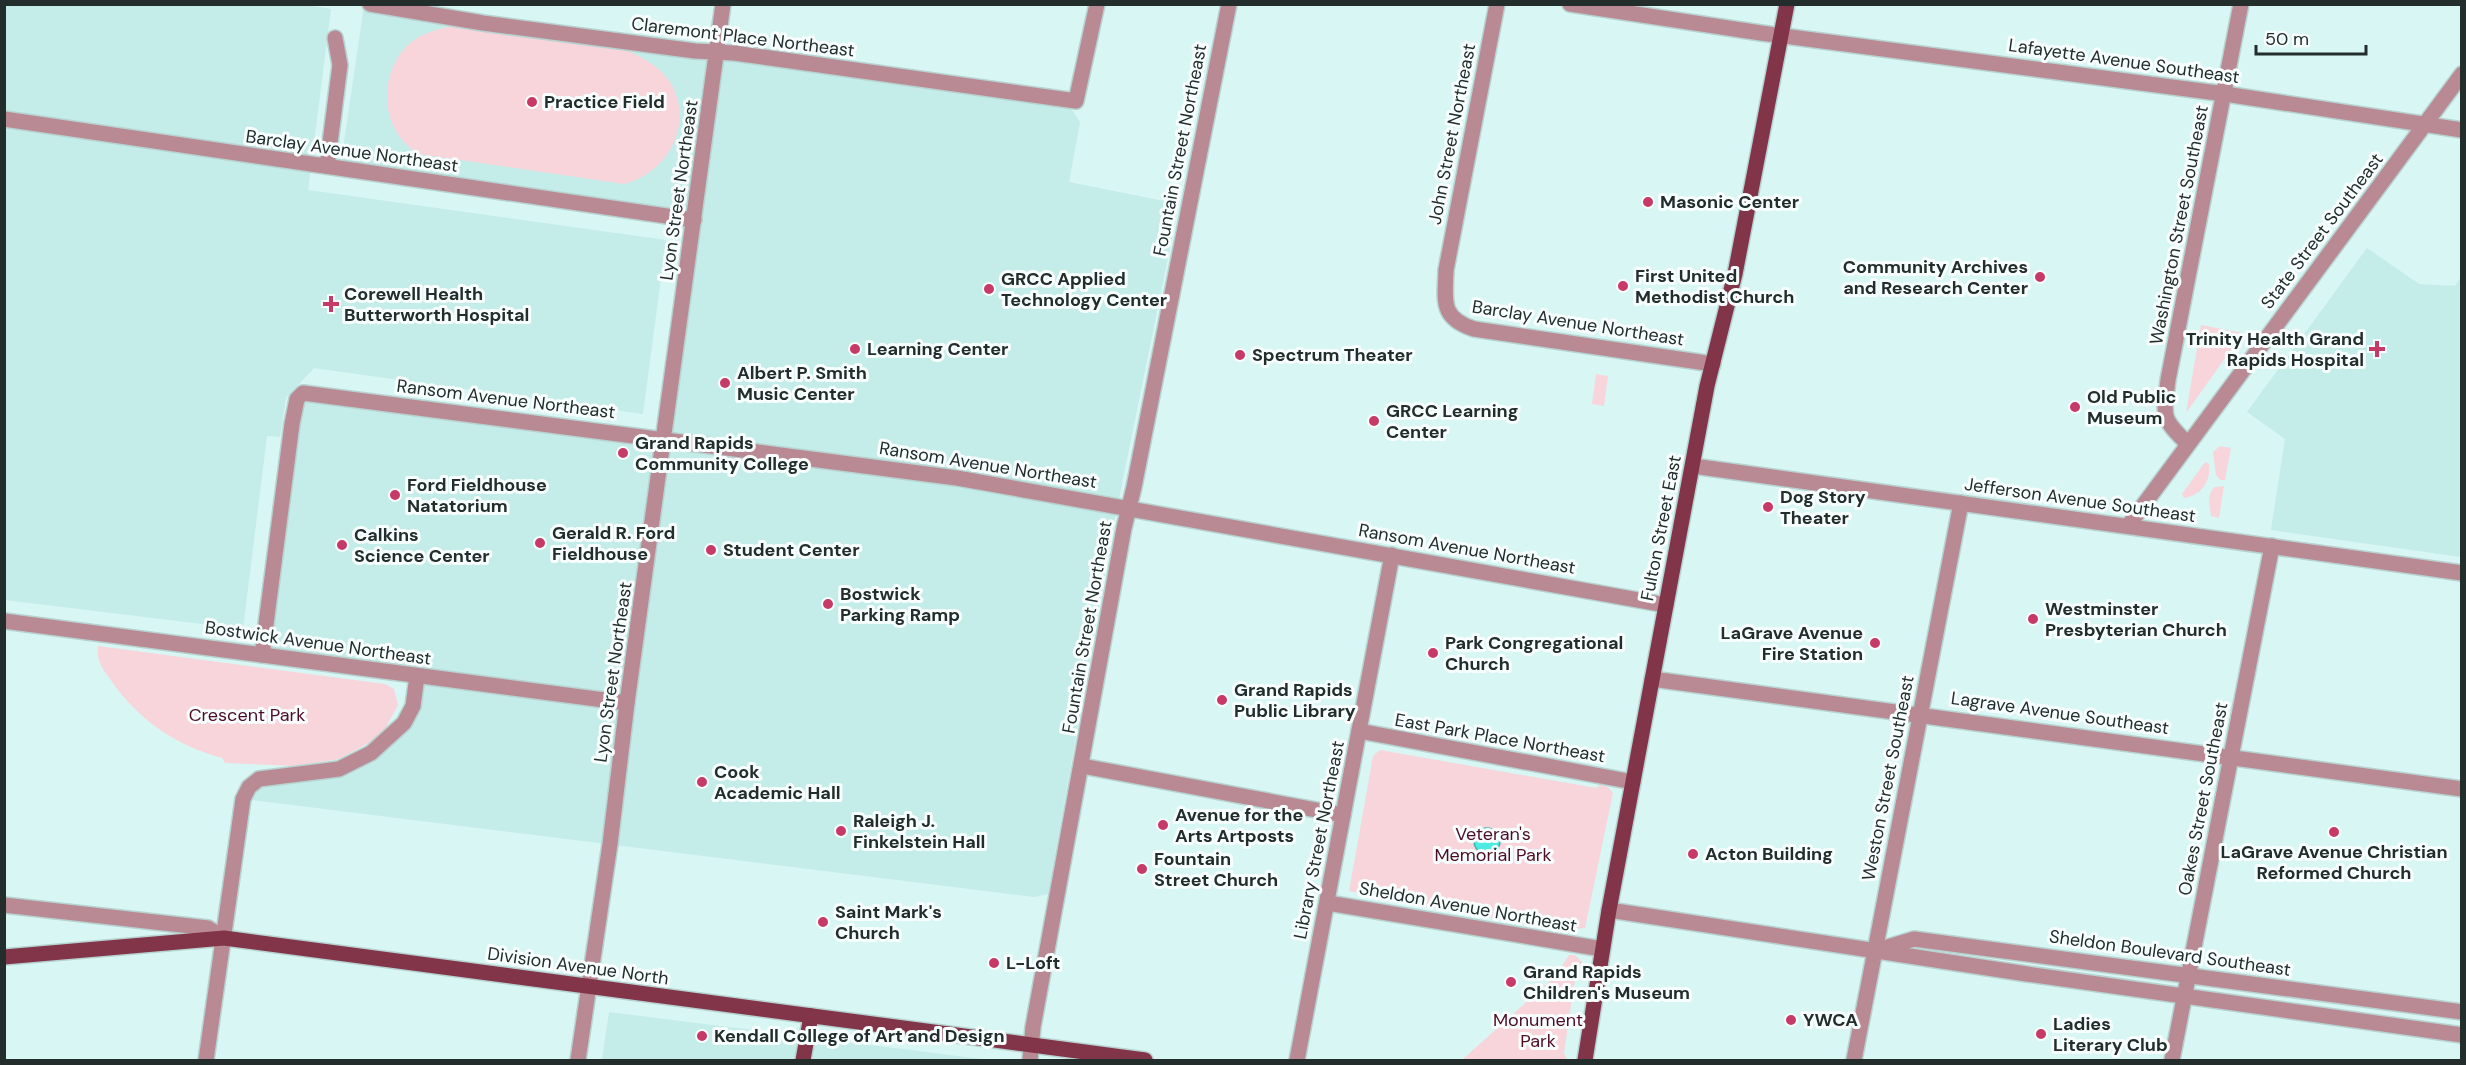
<svg xmlns="http://www.w3.org/2000/svg" width="2466" height="1065" viewBox="0 0 2466 1065" font-family="'DM Sans',sans-serif">
	<rect width="100%" height="100%" fill="#d8f6f4"/>
	<g fill="#c4ece8">
		<path d="M 302,4 L 331,9 L 308,190 L 666,240 L 643,414 L 314,368 L 286,398 L 280,437 L 267,436 L 243,629 L 5,600 L 5,5 Z"/>
		<path d="M 364,6 L 1069,106 L 1080,122 L 1069,182 L 1179,204 L 1115,518 L 1048,894 L 1034,897 L 243,799 L 249,787 L 339,769 L 393,736 L 417,677 L 262,655 L 297,399 L 664,439 L 694,220 L 340,169 Z"/>
		<path d="M 2367,248 L 2419,284 L 2455,286 L 2461,277 L 2461,557 L 2271,530 L 2285,439 L 2247,412 Z"/>
		<path d="M 609,1012 L 989,1060 L 602,1060 Z"/>
	</g>
	<g fill="#f8d5db">
		<path d="M 453,26 L 629,51 C 645,59 660,67 670,82 C 695,123 668,173 624,184 L 419,154 C 382,133 377,81 404,49 C 416,35 435,29 453,26 Z"/>
		<path d="M 2201,325 L 2243,333 L 2186,413 Z"/>
		<path d="M 1596,374 L 1608,376 L 1604,406 L 1592,404 Z"/>
		<path d="M 2220,446 L 2231,448 L 2225,480 L 2220,480 L 2216,475 L 2213,452 Z"/>
		<path d="M 2205,462 L 2209,464 C 2211,481 2202,495 2184,498 L 2182,494 Z"/>
		<path d="M 2224,486 L 2219,518 L 2211,516 C 2210,505 2206,497 2214,487 Z"/>
		<path d="M 98,646 L 385,684 L 394,689 L 398,705 L 385,729 L 370,742 L 339,759 L 295,766 L 225,763 L 222,758 C 175,745 138,720 110,679 C 102,668 96,660 98,646 Z"/>
		<path d="M 1380,750 L 1596,788 L 1600,785 L 1608,787 L 1613,793 L 1585,928 L 1558,931 L 1349,891 L 1373,756 Z"/>
		<path d="M 1569,955 L 1575,955 L 1582,962 L 1580,976 L 1575,978 L 1564,1053 L 1567,1060 L 1462,1060 L 1555,976 Z"/>
	</g>
	<circle fill="#4debe3" stroke="#40b2ac" stroke-width="1.5" cx="1487" cy="841" r="13"/>
	<g fill="none" stroke-linecap="round" stroke-linejoin="round">
		<defs>
			<g id="minor">
				<path d="M 370,4 L 483,23 L 695,51 L 734,53 L 1076,101 L 1097,4"/>
				<path d="M 1497,4 L 1446,270 C 1445,301 1440,318 1474,329 L 1713,364"/>
				<path d="M 1570,4 L 1761,33 L 2225,94 L 2462,130"/>
				<path d="M 4,119 L 694,220"/>
				<path d="M 327,166 L 340,65 L 335,38"/>
				<path d="M 2188,444 C 2160,417 2164,417 2168,380 L 2241,4"/>
				<path d="M 1693,466 L 2462,573"/>
				<path d="M 2128,526 L 2462,74"/>
				<path d="M 4,621 L 627,703"/>
				<path d="M 262,655 L 292,424 L 297,399 L 303,393 L 957,478 L 1666,605"/>
				<path d="M 1652,679 L 2462,789"/>
				<path d="M 1359,731 L 1633,782"/>
				<path d="M 1082,766 L 1343,815"/>
				<path d="M 1328,903 L 1602,949"/>
				<path d="M 4,905 L 208,928 L 224,938"/>
				<path d="M 1609,910 L 2027,974 L 2462,1035"/>
				<path d="M 1878,950 L 1914,939 L 2462,1012"/>
				<path d="M 206,1060 L 243,799 L 249,787 L 259,779 L 339,769 L 371,753 L 404,723 L 413,706 L 417,676"/>
				<path d="M 578,1060 L 610,844 L 627,703 L 723,4"/>
				<path d="M 1030,1060 L 1033,1027 L 1124,528 L 1134,487 L 1229,4"/>
				<path d="M 1297,1060 L 1392,555"/>
				<path d="M 1854,1060 L 1961,503"/>
				<path d="M 2172,1060 L 2272,546"/>
			</g>
			<g id="major">
				<path d="M 4,957 L 224,938 L 1145,1060"/>
				<path d="M 803,1060 L 811,1016"/>
				<path d="M 1585,1060 L 1609,910 L 1707,386 L 1735,274 L 1787,4"/>
			</g>
		</defs>
		<use href="#minor" stroke="#b7d2d0" stroke-width="18"/>
		<use href="#major" stroke="#b7d2d0" stroke-width="18"/>
		<use href="#minor" stroke="#b98a93" stroke-width="15"/>
		<use href="#major" stroke="#823449" stroke-width="15"/>
	</g>
	<g fill="#c73a67" stroke="#f8fefd" stroke-width="2">
		<circle cx="532" cy="102" r="6"/>
		<circle cx="1648" cy="202" r="6"/>
		<circle cx="2040" cy="277" r="6"/>
		<circle cx="1623" cy="286" r="6"/>
		<circle cx="989" cy="289" r="6"/>
		<path d="M328 295h6v6h6v6h-6v6h-6v-6h-6v-6h6z"/>
		<circle cx="855" cy="349" r="6"/>
		<path d="M2374 340h6v6h6v6h-6v6h-6v-6h-6v-6h6z"/>
		<circle cx="1240" cy="355" r="6"/>
		<circle cx="725" cy="383" r="6"/>
		<circle cx="2075" cy="407" r="6"/>
		<circle cx="1374" cy="421" r="6"/>
		<circle cx="623" cy="453" r="6"/>
		<circle cx="395" cy="495" r="6"/>
		<circle cx="1768" cy="507" r="6"/>
		<circle cx="540" cy="543" r="6"/>
		<circle cx="342" cy="545" r="6"/>
		<circle cx="711" cy="550" r="6"/>
		<circle cx="828" cy="604" r="6"/>
		<circle cx="2033" cy="619" r="6"/>
		<circle cx="1875" cy="643" r="6"/>
		<circle cx="1433" cy="653" r="6"/>
		<circle cx="1222" cy="700" r="6"/>
		<circle cx="702" cy="782" r="6"/>
		<circle cx="1163" cy="825" r="6"/>
		<circle cx="841" cy="831" r="6"/>
		<circle cx="2334" cy="832" r="6"/>
		<circle cx="1693" cy="854" r="6"/>
		<circle cx="1142" cy="869" r="6"/>
		<circle cx="823" cy="922" r="6"/>
		<circle cx="994" cy="963" r="6"/>
		<circle cx="1511" cy="982" r="6"/>
		<circle cx="1791" cy="1020" r="6"/>
		<circle cx="2041" cy="1034" r="6"/>
		<circle cx="702" cy="1036" r="6"/>
	</g>
	<g text-anchor="middle" stroke-width="6" stroke-linejoin="round" paint-order="stroke">
		<g font-size="18" fill="#222d2c" stroke="#f8fefd">
			<text transform="translate(743 37) rotate(7)" y="6">Claremont Place Northeast</text>
			<text transform="translate(2124 61) rotate(8)" y="6">Lafayette Avenue Southeast</text>
			<text transform="translate(1452 134) rotate(-79)" y="6">John Street Northeast</text>
			<text transform="translate(1180 150) rotate(-79)" y="6">Fountain Street Northeast</text>
			<text transform="translate(352 151) rotate(8)" y="6">Barclay Avenue Northeast</text>
			<text transform="translate(679 190) rotate(-82)" y="6">Lyon Street Northeast</text>
			<text transform="translate(2179 225) rotate(-79)" y="6">Washington Street Southeast</text>
			<text transform="translate(2322 231) rotate(-53)" y="6">State Street Southeast</text>
			<text transform="translate(1578 323) rotate(9)" y="6">Barclay Avenue Northeast</text>
			<text transform="translate(506 399) rotate(7)" y="6">Ransom Avenue Northeast</text>
			<text transform="translate(988 465) rotate(9)" y="6">Ransom Avenue Northeast</text>
			<text transform="translate(2080 500) rotate(8)" y="6">Jefferson Avenue Southeast</text>
			<text transform="translate(1661 528) rotate(-79)" y="6">Fulton Street East</text>
			<text transform="translate(1467 549) rotate(10)" y="6">Ransom Avenue Northeast</text>
			<text transform="translate(1087 627) rotate(-80)" y="6">Fountain Street Northeast</text>
			<text transform="translate(318 643) rotate(8)" y="6">Bostwick Avenue Northeast</text>
			<text transform="translate(613 672) rotate(-82)" y="6">Lyon Street Northeast</text>
			<text transform="translate(2060 713) rotate(8)" y="6">Lagrave Avenue Southeast</text>
			<text transform="translate(1500 738) rotate(10)" y="6">East Park Place Northeast</text>
			<text transform="translate(1888 778) rotate(-79)" y="6">Weston Street Southeast</text>
			<text transform="translate(2203 799) rotate(-79)" y="6">Oakes Street Southeast</text>
			<text transform="translate(1319 840) rotate(-79)" y="6">Library Street Northeast</text>
			<text transform="translate(1468 907) rotate(10)" y="6">Sheldon Avenue Northeast</text>
			<text transform="translate(2170 953) rotate(8)" y="6">Sheldon Boulevard Southeast</text>
			<text transform="translate(578 966) rotate(8)" y="6">Division Avenue North</text>
		</g>
		<g font-size="18" font-weight="bold" fill="#222d2c" stroke="#f8fefd" text-anchor="start">
			<text x="544" y="108">Practice Field</text>
			<text x="1660" y="208">Masonic Center</text>
			<text x="2028" y="273" text-anchor="end">Community Archives<tspan x="2028" dy="21">and Research Center</tspan></text>
			<text x="1635" y="282">First United<tspan x="1635" dy="21">Methodist Church</tspan></text>
			<text x="1001" y="285">GRCC Applied<tspan x="1001" dy="21">Technology Center</tspan></text>
			<text x="344" y="300">Corewell Health<tspan x="344" dy="21">Butterworth Hospital</tspan></text>
			<text x="2364" y="345" text-anchor="end">Trinity Health Grand<tspan x="2364" dy="21">Rapids Hospital</tspan></text>
			<text x="867" y="355">Learning Center</text>
			<text x="1252" y="361">Spectrum Theater</text>
			<text x="737" y="379">Albert P. Smith<tspan x="737" dy="21">Music Center</tspan></text>
			<text x="2087" y="403">Old Public<tspan x="2087" dy="21">Museum</tspan></text>
			<text x="1386" y="417">GRCC Learning<tspan x="1386" dy="21">Center</tspan></text>
			<text x="635" y="449">Grand Rapids<tspan x="635" dy="21">Community College</tspan></text>
			<text x="407" y="491">Ford Fieldhouse<tspan x="407" dy="21">Natatorium</tspan></text>
			<text x="1780" y="503">Dog Story<tspan x="1780" dy="21">Theater</tspan></text>
			<text x="552" y="539">Gerald R. Ford<tspan x="552" dy="21">Fieldhouse</tspan></text>
			<text x="354" y="541">Calkins<tspan x="354" dy="21">Science Center</tspan></text>
			<text x="723" y="556">Student Center</text>
			<text x="840" y="600">Bostwick<tspan x="840" dy="21">Parking Ramp</tspan></text>
			<text x="2045" y="615">Westminster<tspan x="2045" dy="21">Presbyterian Church</tspan></text>
			<text x="1863" y="639" text-anchor="end">LaGrave Avenue<tspan x="1863" dy="21">Fire Station</tspan></text>
			<text x="1445" y="649">Park Congregational<tspan x="1445" dy="21">Church</tspan></text>
			<text x="1234" y="696">Grand Rapids<tspan x="1234" dy="21">Public Library</tspan></text>
			<text x="714" y="778">Cook<tspan x="714" dy="21">Academic Hall</tspan></text>
			<text x="1175" y="821">Avenue for the<tspan x="1175" dy="21">Arts Artposts</tspan></text>
			<text x="853" y="827">Raleigh J.<tspan x="853" dy="21">Finkelstein Hall</tspan></text>
			<text x="2334" y="858" text-anchor="middle">LaGrave Avenue Christian<tspan x="2334" dy="21">Reformed Church</tspan></text>
			<text x="1705" y="860">Acton Building</text>
			<text x="1154" y="865">Fountain<tspan x="1154" dy="21">Street Church</tspan></text>
			<text x="835" y="918">Saint Mark's<tspan x="835" dy="21">Church</tspan></text>
			<text x="1006" y="969">L-Loft</text>
			<text x="1523" y="978">Grand Rapids<tspan x="1523" dy="21">Children's Museum</tspan></text>
			<text x="1803" y="1026">YWCA</text>
			<text x="2053" y="1030">Ladies<tspan x="2053" dy="21">Literary Club</tspan></text>
			<text x="714" y="1042">Kendall College of Art and Design</text>
		</g>
		<g font-size="18" fill="#4c0c22" stroke="#f8fefd">
			<text x="247" y="721">Crescent Park</text>
			<text x="1493" y="840">Veteran's<tspan x="1493" dy="21">Memorial Park</tspan></text>
			<text x="1538" y="1026">Monument<tspan x="1538" dy="21">Park</tspan></text>
		</g>
	</g>
	<rect width="2466" height="1065" fill="none" stroke="#222d2c" stroke-width="12"/>
	<path d="M2256 45v9h110v-9" fill="none" stroke="#222d2c" stroke-width="3"/>
	<text x="2265" y="45" font-size="18" fill="#222d2c" stroke="#f8fefd" stroke-width="4.5" paint-order="stroke">50 m</text>
</svg>
